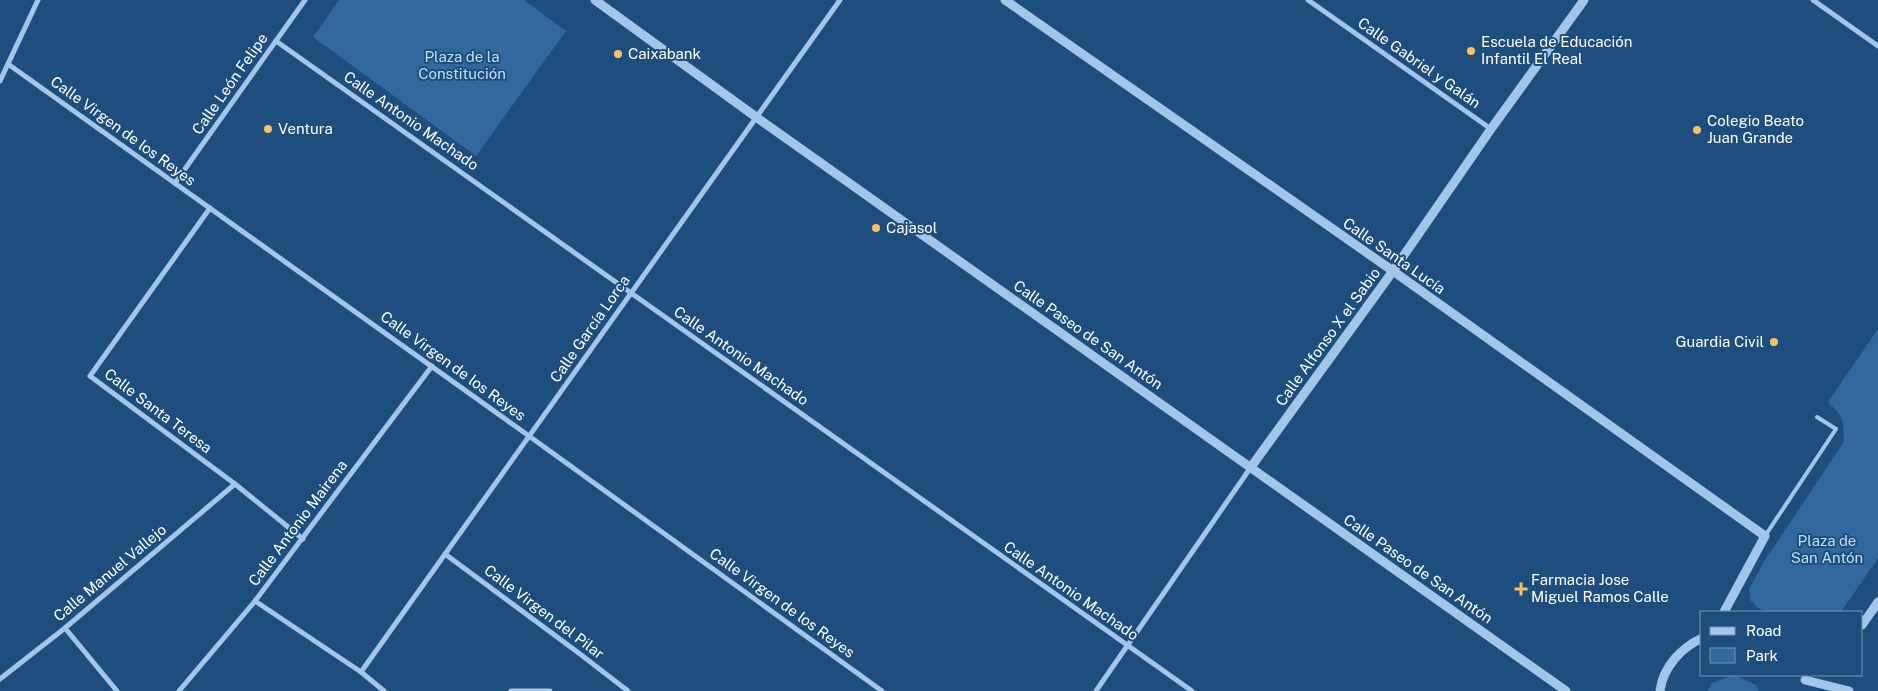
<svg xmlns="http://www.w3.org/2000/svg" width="1878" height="691" viewBox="0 0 1878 691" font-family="'Public Sans',sans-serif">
	<rect width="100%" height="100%" fill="#1e4e7e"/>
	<g fill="#31689d">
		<path d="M 339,0 L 524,0 L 566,31 L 476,156 L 313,37 Z"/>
		<path d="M 1878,329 L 1878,558 L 1841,612 L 1766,612 L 1758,608 L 1750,600 L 1749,589 L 1765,560 L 1843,443 C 1845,421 1843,417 1828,402 Z"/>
		<path d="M 1734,675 L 1756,685 L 1758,691 L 1708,691 L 1712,683 Z"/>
	</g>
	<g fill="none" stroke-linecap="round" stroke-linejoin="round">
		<path stroke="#a2c5e8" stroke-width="4" d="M 1765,536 L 1836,429 L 1817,417"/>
		<g stroke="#a2c5e8" stroke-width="5">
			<path d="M 1308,0 L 1491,129"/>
			<path d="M 1813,0 L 1878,46"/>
			<path d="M 276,41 L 1192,691"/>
			<path d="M 8,64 L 529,436 L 882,691"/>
			<path d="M 0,81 L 38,0"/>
			<path d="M 175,183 L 305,0"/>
			<path d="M 210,208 L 90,376 L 235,484 L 303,539"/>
			<path d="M 445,554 L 580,654 L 628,691"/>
			<path d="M 255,601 L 361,672 L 384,691"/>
			<path d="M 65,628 L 117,691"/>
			<path d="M 361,672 L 840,0"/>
			<path d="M 0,679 L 65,628 L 235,484"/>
			<path d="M 179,691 L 255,601 L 432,366"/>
			<path d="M 511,691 L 550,691"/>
			<path d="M 1096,691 L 1251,467"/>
		</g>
		<g stroke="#a2c5e8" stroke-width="9">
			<path d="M 595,0 L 756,117 L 1566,691"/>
			<path d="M 1005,0 L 1393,271 L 1765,536 L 1724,612"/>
			<path d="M 1251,467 L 1393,271 L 1491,129 L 1584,0"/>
			<path d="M 1862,625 L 1878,602"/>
			<path d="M 1805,680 L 1849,691"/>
			<path d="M 1660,691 C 1663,667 1681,648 1702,638"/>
		</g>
	</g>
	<g fill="#f7c361" stroke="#1e4e7e" stroke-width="2">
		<circle cx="1471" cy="51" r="5"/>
		<circle cx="618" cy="54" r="5"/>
		<circle cx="268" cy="129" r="5"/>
		<circle cx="1697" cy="130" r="5"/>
		<circle cx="876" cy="228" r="5"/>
		<circle cx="1774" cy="342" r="5"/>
		<path d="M1518.5 581.5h5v5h5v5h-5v5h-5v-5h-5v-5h5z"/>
	</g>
	<g text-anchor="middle" stroke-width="4" stroke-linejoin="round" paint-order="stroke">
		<g font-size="15" fill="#fff" stroke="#1e4e7e" text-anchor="start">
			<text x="1481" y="47">Escuela de Educación<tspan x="1481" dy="17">Infantil El Real</tspan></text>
			<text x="628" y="59">Caixabank</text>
			<text x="1707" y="126">Colegio Beato<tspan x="1707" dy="17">Juan Grande</tspan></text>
			<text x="278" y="134">Ventura</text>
			<text x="886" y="233">Cajasol</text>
			<text x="1764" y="347" text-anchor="end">Guardia Civil</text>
			<text x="1531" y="585">Farmacia Jose<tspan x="1531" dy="17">Miguel Ramos Calle</tspan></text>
		</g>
		<g font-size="15" fill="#c6def6" stroke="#1e4e7e">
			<text x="462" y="62">Plaza de la<tspan x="462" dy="17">Constitución</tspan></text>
			<text x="1827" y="546">Plaza de<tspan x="1827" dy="17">San Antón</tspan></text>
		</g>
		<g font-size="15" fill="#fff" stroke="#1e4e7e">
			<text transform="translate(1419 63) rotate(35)" y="5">Calle Gabriel y Galán</text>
			<text transform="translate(230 84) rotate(-55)" y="5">Calle León Felipe</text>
			<text transform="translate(411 121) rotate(35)" y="5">Calle Antonio Machado</text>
			<text transform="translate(123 131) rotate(36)" y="5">Calle Virgen de los Reyes</text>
			<text transform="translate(1394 256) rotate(35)" y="5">Calle Santa Lucía</text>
			<text transform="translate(590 329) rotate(-55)" y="5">Calle García Lorca</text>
			<text transform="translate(1088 335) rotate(35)" y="5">Calle Paseo de San Antón</text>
			<text transform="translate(1328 337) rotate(-54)" y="5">Calle Alfonso X el Sabio</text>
			<text transform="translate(741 356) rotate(35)" y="5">Calle Antonio Machado</text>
			<text transform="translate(453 366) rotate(36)" y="5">Calle Virgen de los Reyes</text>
			<text transform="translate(158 411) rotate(37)" y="5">Calle Santa Teresa</text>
			<text transform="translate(298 523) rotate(-53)" y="5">Calle Antonio Mairena</text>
			<text transform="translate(1418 569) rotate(35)" y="5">Calle Paseo de San Antón</text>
			<text transform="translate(110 573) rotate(-40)" y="5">Calle Manuel Vallejo</text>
			<text transform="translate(1071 591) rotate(35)" y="5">Calle Antonio Machado</text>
			<text transform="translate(782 603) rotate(36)" y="5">Calle Virgen de los Reyes</text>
			<text transform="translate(544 612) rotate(37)" y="5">Calle Virgen del Pilar</text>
		</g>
	</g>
	<rect x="1700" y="611" width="162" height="65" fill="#1e4e7e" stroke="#7895b2"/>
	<rect x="1710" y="627" width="25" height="8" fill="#a2c5e8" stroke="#7895b2"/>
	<text x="1746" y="636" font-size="15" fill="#ffffff">Road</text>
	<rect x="1710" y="648" width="25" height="15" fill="#31689d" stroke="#7895b2"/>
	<text x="1746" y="661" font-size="15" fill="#ffffff">Park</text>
</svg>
